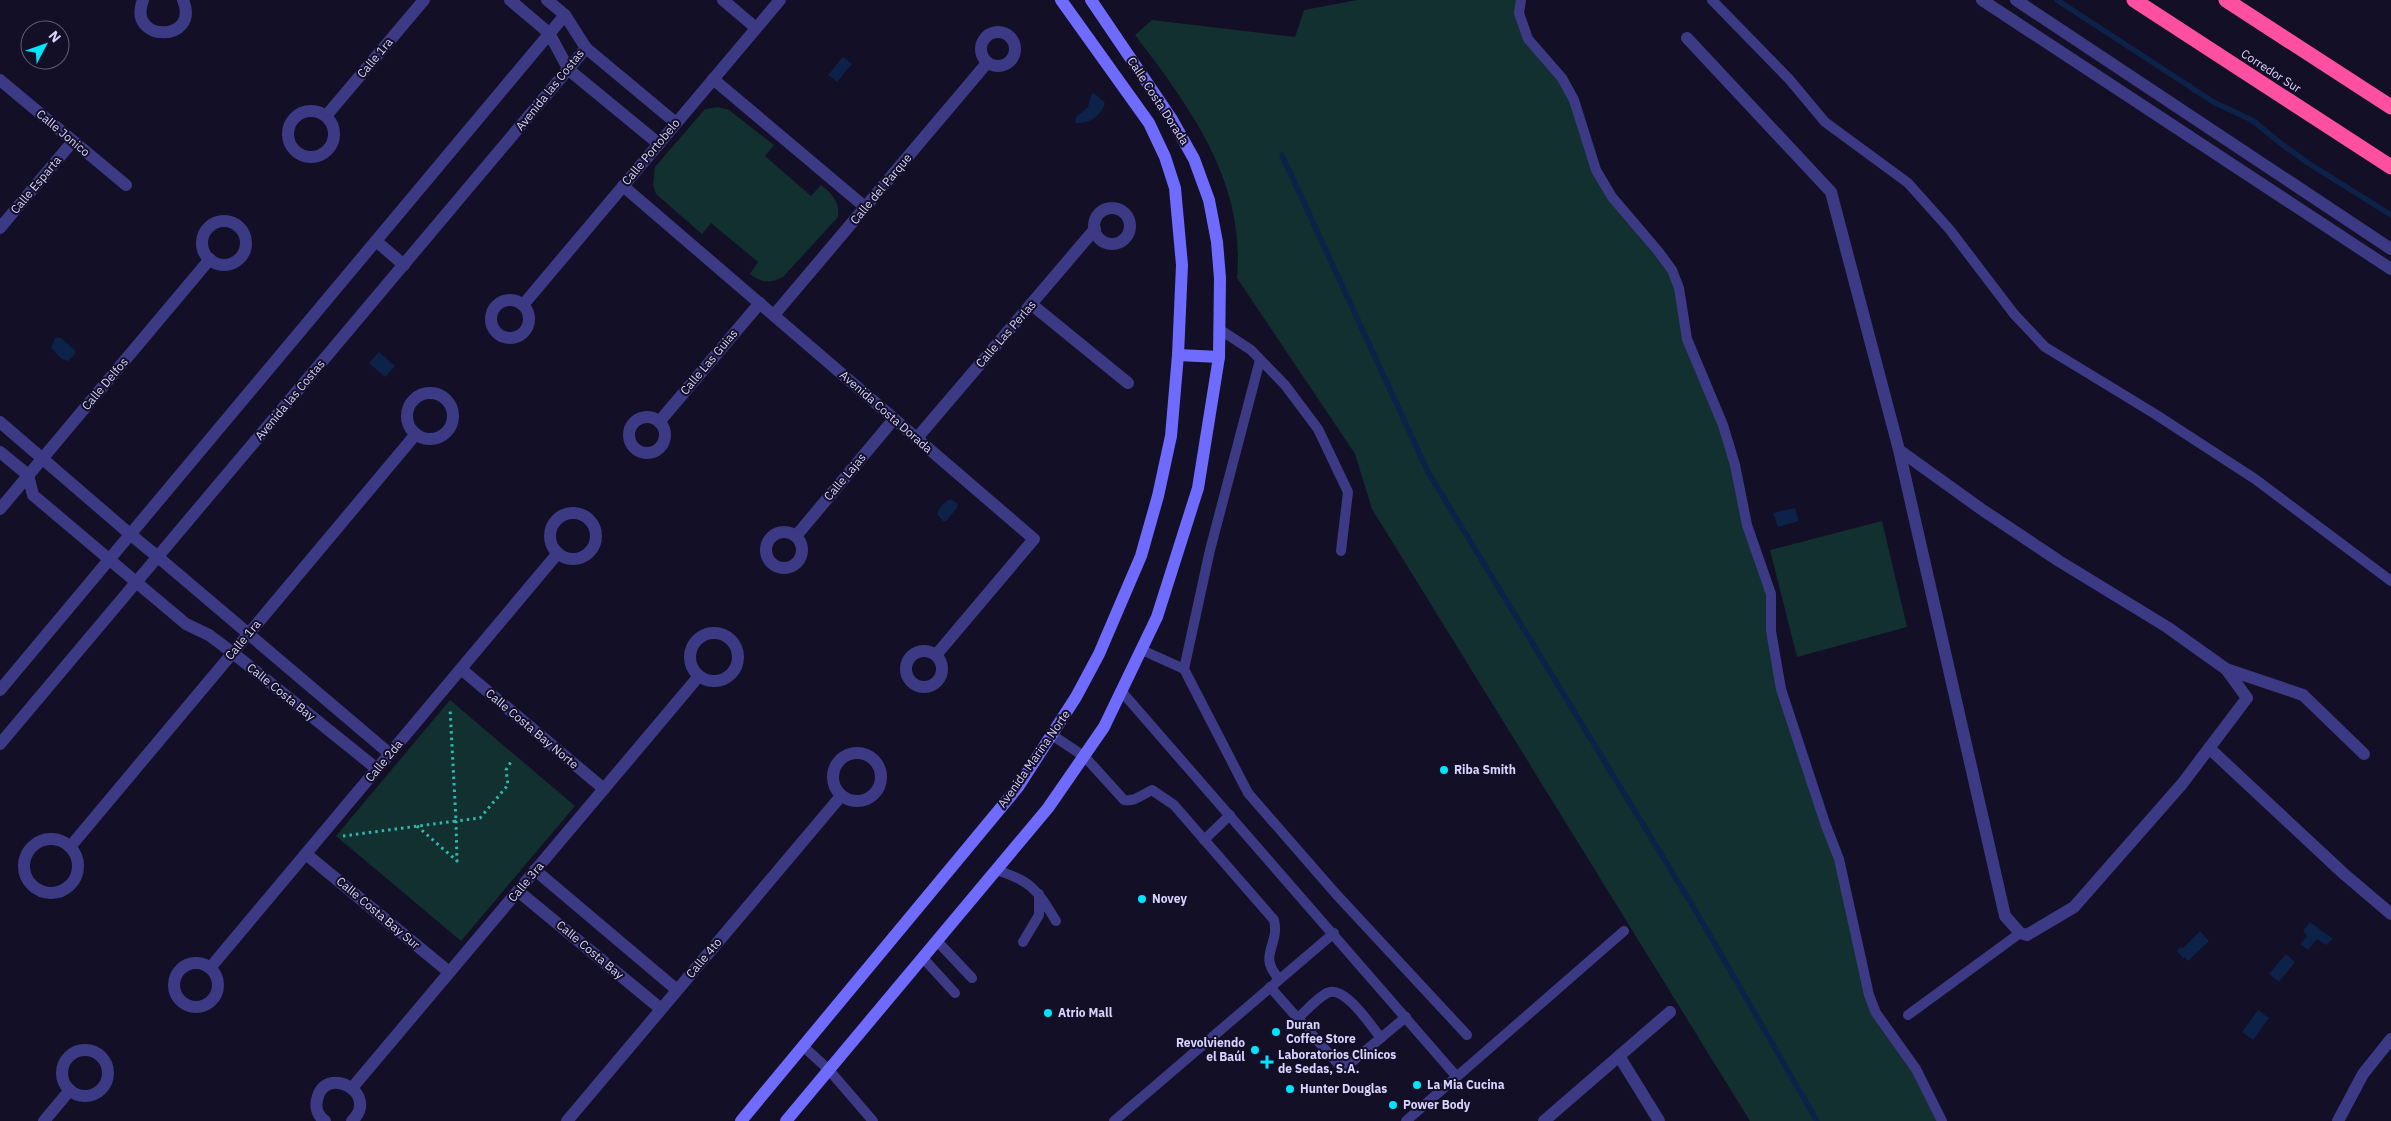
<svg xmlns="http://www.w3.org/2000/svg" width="2391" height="1121" viewBox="0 0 2391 1121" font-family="'IBM Plex Sans',sans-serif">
	<rect width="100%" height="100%" fill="#130f26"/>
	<g fill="#12302f">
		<path d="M 1357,0 L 1521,0 L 1528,39 L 1562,78 L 1596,170 L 1672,270 L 1687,339 L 1723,425 L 1771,594 L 1774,660 L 1825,823 L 1869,995 L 1916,1069 L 1942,1121 L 1750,1121 L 1372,509 L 1355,454 L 1237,278 C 1246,182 1190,107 1135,35 L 1152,20 L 1295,37 L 1304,10 Z"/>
		<path d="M 718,107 L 729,110 L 774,145 L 765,156 L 811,196 L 821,185 C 832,194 840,201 838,217 L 783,277 C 769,284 762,283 750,274 L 758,262 L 711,223 L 702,234 L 656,194 L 653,185 L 655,167 L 705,109 Z"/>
		<path d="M 1882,521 L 1907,627 L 1797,657 L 1770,550 Z"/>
		<path d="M 450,700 L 575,806 L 461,941 L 336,836 Z"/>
	</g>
	<g fill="#0c2248">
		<path d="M 843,57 L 852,64 L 837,82 L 828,75 Z"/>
		<path d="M 1094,93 L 1105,103 C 1100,117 1090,124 1075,123 L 1076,117 L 1088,107 L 1091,95 Z"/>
		<path d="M 55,338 L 61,338 L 75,350 L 75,354 L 68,361 L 62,359 L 51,348 Z"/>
		<path d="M 379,352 L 395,366 L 385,377 L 369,363 Z"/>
		<path d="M 951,499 L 958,504 L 957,508 L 946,521 L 943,521 L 937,514 C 939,508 945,501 951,499 Z"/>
		<path d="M 1795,508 L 1799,521 L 1778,527 L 1773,513 Z"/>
		<path d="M 2310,922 L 2333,939 L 2326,945 L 2317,939 L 2308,950 L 2300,944 L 2307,936 L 2303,931 Z"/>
		<path d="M 2200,931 L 2209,941 L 2188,961 L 2185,957 L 2183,958 L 2177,951 L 2180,947 L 2183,948 Z"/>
		<path d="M 2286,954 L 2295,962 L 2279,982 L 2269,974 Z"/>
		<path d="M 2258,1010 L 2269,1018 L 2253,1040 L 2242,1032 Z"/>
	</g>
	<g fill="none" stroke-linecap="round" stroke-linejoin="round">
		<g stroke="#0c2248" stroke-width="5.5">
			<path d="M 2057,0 L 2215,103 L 2252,120 L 2279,142 L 2308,163 L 2391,215"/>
			<path d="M 1282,155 L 1428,472 L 1697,913 L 1817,1121"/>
		</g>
		<g stroke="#2fb8b0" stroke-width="3" stroke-dasharray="2.5 4" stroke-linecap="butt">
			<path d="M 417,826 L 457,861 L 456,821 L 480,818 L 508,785 L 506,770 L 512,760"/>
			<path d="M 343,836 L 456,821 L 450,708"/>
		</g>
		<g stroke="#3d3a85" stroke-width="10">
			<path d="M 1521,0 L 1519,13 L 1528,39 L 1562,78 L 1574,100 L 1596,170 L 1612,197 L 1658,251 L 1672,270 L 1679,288 L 1687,339 L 1723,425 L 1735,465 L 1747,525 L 1771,594 L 1771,631 L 1781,689 L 1825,823 L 1839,859 L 1869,995 L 1876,1013 L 1916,1069 L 1942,1121"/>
			<path d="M 1712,0 L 1789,79 L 1825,122 L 1908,183 L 1950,230 L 2014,314 L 2045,347 L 2155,414 L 2255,479 L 2391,581"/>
			<path d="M 1219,329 L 1251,350 L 1285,385 L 1318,429 L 1348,492 L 1341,551"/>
			<path d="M 1260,360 L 1210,550 L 1184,669 L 1248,793 L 1336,894 L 1467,1035"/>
			<path d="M 1142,650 L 1184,669"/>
			<path d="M 1122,692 L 1457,1077"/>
			<path d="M 1052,735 L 1085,757 L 1124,800 C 1135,802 1143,794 1152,790 L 1174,805 L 1274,920 C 1280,947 1257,954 1279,979"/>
			<path d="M 1204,840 L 1230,815"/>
			<path d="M 996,870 C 1032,881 1037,890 1056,921"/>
			<path d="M 937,941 L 972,978"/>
			<path d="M 1023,942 L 1039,915 L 1039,894"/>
			<path d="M 923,958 L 955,993"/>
			<path d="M 1270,987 L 1339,1065 L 1347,1066 L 1406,1017"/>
			<path d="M 1908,1015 L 2020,933"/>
			<path d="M 1297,1019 C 1306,1011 1316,999 1327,993 C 1344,984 1371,1026 1381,1038"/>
			<path d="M 804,1047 L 829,1070 L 873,1121"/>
			<path d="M 1114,1121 L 1334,933"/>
			<path d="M 1406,1121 L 1624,931"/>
		</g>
		<g stroke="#3d3a85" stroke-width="12">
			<path d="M 143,0 C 126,43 201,43 183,0"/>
			<path d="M 510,0 L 549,33"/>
			<path d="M 547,0 L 565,15"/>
			<path d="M 723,0 L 756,28"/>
			<path d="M 1982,0 L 2391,269"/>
			<path d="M 2016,0 L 2391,249"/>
			<circle cx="998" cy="49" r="17"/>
			<path d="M 1687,38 L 1831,192 L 1899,450 L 2005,916 L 2020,933 L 2027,935 L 2074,907 L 2182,784 L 2247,698 L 2226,669 L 2167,627 L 2059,561 L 1984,511 L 1899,450"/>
			<path d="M 586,48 L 676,123"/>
			<path d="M 569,70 L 659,144"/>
			<path d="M 713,79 L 865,207"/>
			<path d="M 0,80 L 126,185"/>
			<circle cx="311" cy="134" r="23"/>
			<path d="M 326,116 L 424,0"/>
			<path d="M 623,186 L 1034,539 L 936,655"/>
			<circle cx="1112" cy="226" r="18"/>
			<circle cx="224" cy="243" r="22"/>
			<path d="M 0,228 L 73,141"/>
			<circle cx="510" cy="319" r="19"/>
			<path d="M 1031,304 L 1128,383"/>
			<path d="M 523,305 L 780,0"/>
			<path d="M 774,315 L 987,63"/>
			<circle cx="430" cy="416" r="23"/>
			<circle cx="647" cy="435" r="18"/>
			<path d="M 0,422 L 131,535"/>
			<path d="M 659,422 L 760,303"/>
			<path d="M 917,438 L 1095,229"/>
			<path d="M 0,452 L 28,475 L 33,495 L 110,560"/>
			<path d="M 0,509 L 210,259"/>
			<circle cx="573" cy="536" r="23"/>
			<circle cx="784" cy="550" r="18"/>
			<path d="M 796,536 L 894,419"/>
			<path d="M 158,557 L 390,754"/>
			<path d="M 136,582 L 186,624 L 209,635 L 233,653 L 377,769"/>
			<circle cx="714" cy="657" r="24"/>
			<circle cx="924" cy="669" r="18"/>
			<path d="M 461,669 L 604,789"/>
			<path d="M 2226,669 L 2303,695 L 2364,754"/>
			<path d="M 2209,748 L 2344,874 L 2391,914"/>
			<circle cx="857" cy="777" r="24"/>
			<circle cx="51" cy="866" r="27"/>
			<path d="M 70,847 L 416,434"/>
			<path d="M 306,854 L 449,972"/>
			<path d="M 535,870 L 677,990"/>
			<path d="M 518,891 L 661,1009"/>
			<circle cx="196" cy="985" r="22"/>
			<path d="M 210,968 L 558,553"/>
			<circle cx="85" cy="1073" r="23"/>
			<path d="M 1619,1056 L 1659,1121"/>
			<path d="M 352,1088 L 699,676"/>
			<path d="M 44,1121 L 70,1090"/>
			<path d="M 325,1121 C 318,1116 315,1108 317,1100 C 324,1063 381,1093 352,1121"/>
			<path d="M 567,1121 L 841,796"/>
			<path d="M 1544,1121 L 1670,1012"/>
			<path d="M 2338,1121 L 2363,1074 L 2391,1039"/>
		</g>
		<g stroke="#3d3a85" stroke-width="12">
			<path d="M 549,33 L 569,70"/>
			<path d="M 376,241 L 404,265"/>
			<path d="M 131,535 L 158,557"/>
			<path d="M 110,560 L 136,582"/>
			<path d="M 0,690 L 565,15 L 586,48 L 0,744"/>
		</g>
		<g stroke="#6f6bff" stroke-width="12">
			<path d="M 1178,355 L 1219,357"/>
			<path d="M 741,1121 L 1018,787 L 1076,697 L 1099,654 L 1141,556 L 1158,496 L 1171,436 L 1178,355 L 1182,265 L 1175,188 L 1165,157 L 1149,123 L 1061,0"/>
			<path d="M 786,1121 L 1048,808 L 1104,727 L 1157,617 L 1198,488 L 1219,357 L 1220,278 L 1217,242 L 1209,200 L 1194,159 L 1171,118 L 1091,0"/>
		</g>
		<g stroke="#ff4fa3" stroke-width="15">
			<path d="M 2134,0 L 2391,167"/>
			<path d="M 2226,0 L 2391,107"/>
		</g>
	</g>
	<g fill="#00e5ff" stroke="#130f26" stroke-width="2">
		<circle cx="1444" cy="770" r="5"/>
		<circle cx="1142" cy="899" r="5"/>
		<circle cx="1048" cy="1013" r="5"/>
		<circle cx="1276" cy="1032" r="5"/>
		<circle cx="1255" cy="1050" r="5"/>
		<path d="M1264.5 1054.5h5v5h5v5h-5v5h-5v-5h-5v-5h5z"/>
		<circle cx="1417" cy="1085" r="5"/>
		<circle cx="1290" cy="1089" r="5"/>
		<circle cx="1393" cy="1105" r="5"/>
	</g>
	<g text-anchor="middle" stroke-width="4" stroke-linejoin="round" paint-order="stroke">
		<g font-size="12" fill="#d9d4ff" stroke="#130f26">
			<text transform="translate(375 58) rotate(-50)" y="4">Calle 1ra</text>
			<text transform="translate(2271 71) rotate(33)" y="4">Corredor Sur</text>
			<text transform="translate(550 90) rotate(-51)" y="4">Avenida las Costas</text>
			<text transform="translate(1158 101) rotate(57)" y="4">Calle Costa Dorada</text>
			<text transform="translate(63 133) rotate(40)" y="4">Calle Jonico</text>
			<text transform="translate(651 152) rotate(-50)" y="4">Calle Portobelo</text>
			<text transform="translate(36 185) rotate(-50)" y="4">Calle Esparta</text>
			<text transform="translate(881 189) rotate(-50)" y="4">Calle del Parque</text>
			<text transform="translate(1006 334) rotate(-49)" y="4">Calle Las Perlas</text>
			<text transform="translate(709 362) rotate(-50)" y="4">Calle Las Guias</text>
			<text transform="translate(105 384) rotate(-50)" y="4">Calle Delfos</text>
			<text transform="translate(290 400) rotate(-50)" y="4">Avenida las Costas</text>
			<text transform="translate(886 412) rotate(41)" y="4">Avenida Costa Dorada</text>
			<text transform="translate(845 477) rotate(-50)" y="4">Calle Lajas</text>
			<text transform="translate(243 640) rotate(-50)" y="4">Calle 1ra</text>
			<text transform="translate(281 692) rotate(39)" y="4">Calle Costa Bay</text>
			<text transform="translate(532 729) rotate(40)" y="4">Calle Costa Bay Norte</text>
			<text transform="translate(1034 759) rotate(-55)" y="4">Avenida Marina Norte</text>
			<text transform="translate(384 761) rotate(-50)" y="4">Calle 2da</text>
			<text transform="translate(526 882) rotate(-50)" y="4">Calle 3ra</text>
			<text transform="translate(378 913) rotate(40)" y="4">Calle Costa Bay Sur</text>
			<text transform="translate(590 950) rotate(40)" y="4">Calle Costa Bay</text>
			<text transform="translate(704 958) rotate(-50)" y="4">Calle 4to</text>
		</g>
		<g font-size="12" font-weight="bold" fill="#d9d4ff" stroke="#130f26" text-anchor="start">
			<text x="1454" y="774">Riba Smith</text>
			<text x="1152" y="903">Novey</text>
			<text x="1058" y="1017">Atrio Mall</text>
			<text x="1286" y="1029">Duran<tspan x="1286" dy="14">Coffee Store</tspan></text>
			<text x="1245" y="1047" text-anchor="end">Revolviendo<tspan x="1245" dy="14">el Baúl</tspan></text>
			<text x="1278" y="1059">Laboratorios Clinicos<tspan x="1278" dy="14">de Sedas, S.A.</tspan></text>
			<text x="1427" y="1089">La Mia Cucina</text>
			<text x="1300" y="1093">Hunter Douglas</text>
			<text x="1403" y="1109">Power Body</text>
		</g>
	</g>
	<g transform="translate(45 45) rotate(49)"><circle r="24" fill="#130f26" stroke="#625e7d"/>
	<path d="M0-4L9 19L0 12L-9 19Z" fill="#00e5ff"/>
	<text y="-8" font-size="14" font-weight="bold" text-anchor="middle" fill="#d9d4ff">N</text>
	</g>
</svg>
